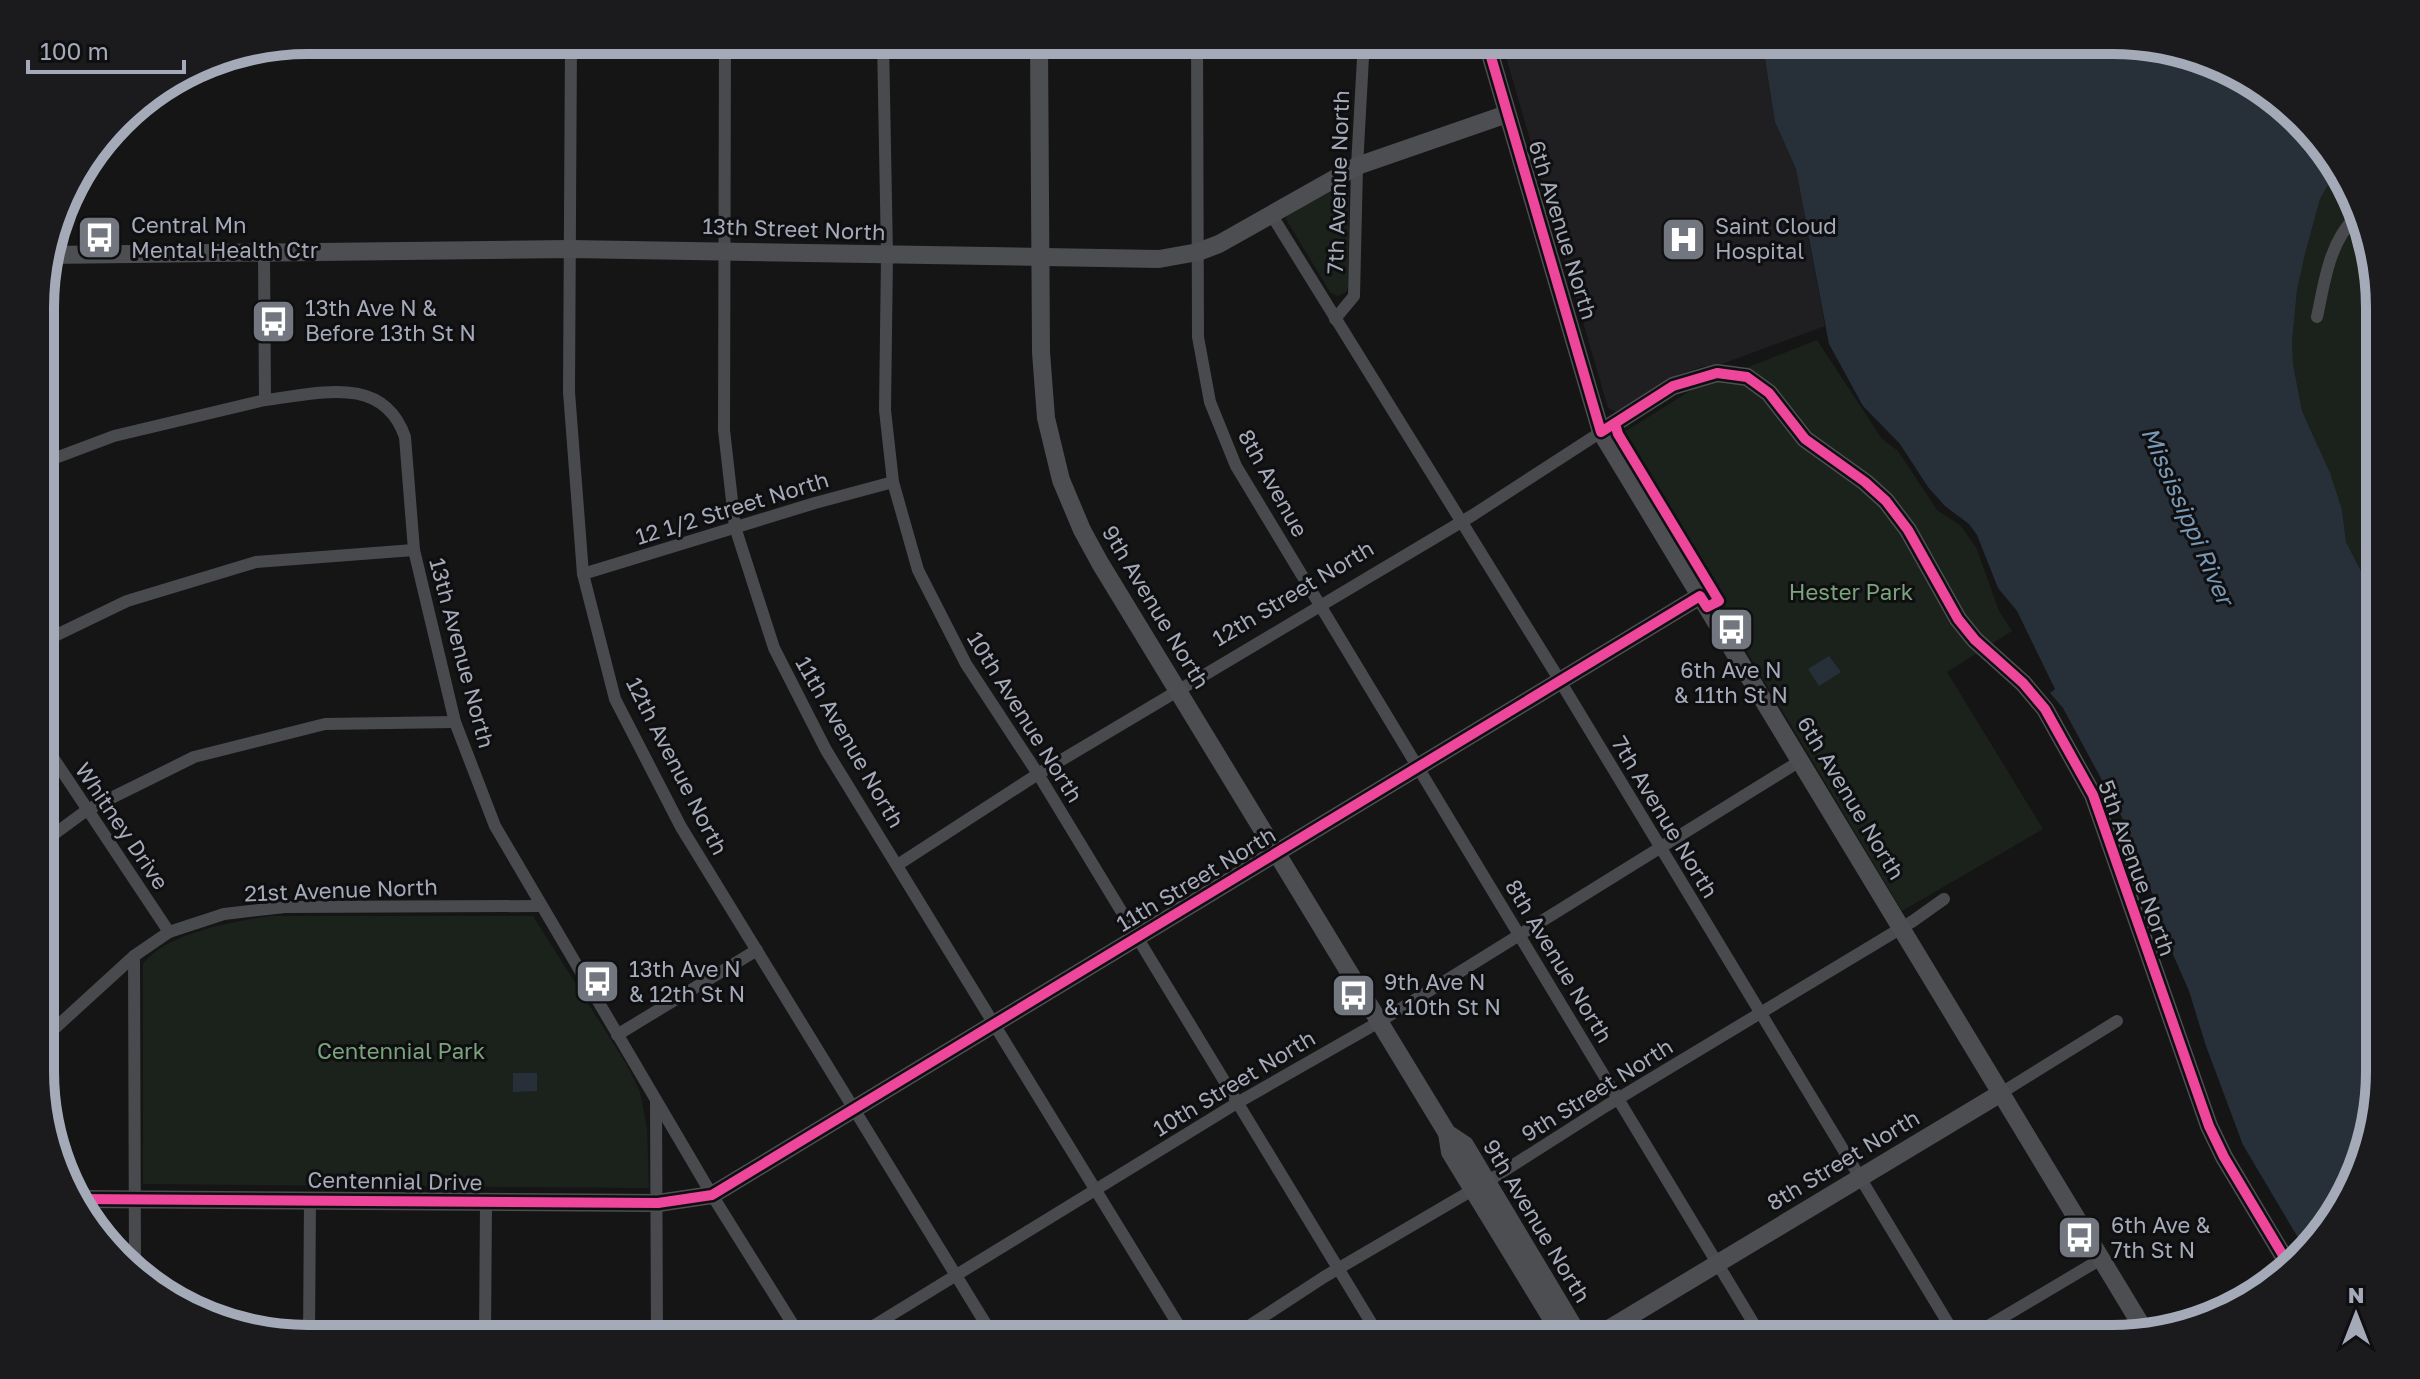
<svg xmlns="http://www.w3.org/2000/svg" width="2420" height="1379" viewBox="0 0 2420 1379" font-family="'Golos Text',sans-serif">
	<rect width="100%" height="100%" fill="#151515"/>
	<path fill="#1f1f21" d="M 1501,40 L 1762,40 L 1775,122 L 1796,169 L 1825,326 L 1722,364 L 1701,367 L 1680,374 L 1623,410 L 1614,411 L 1608,408 Z"/>
	<g fill="#1b221c">
		<path d="M 2338,168 L 2379,290 L 2379,606 L 2346,542 L 2342,510 L 2314,437 L 2302,411 L 2293,364 L 2292,343 L 2297,290 L 2305,254 L 2320,199 Z"/>
		<path d="M 1338,184 L 1344,185 L 1349,192 L 1348,287 L 1346,292 L 1338,296 L 1330,292 L 1286,219 L 1287,215 Z"/>
		<path d="M 1817,340 L 1882,439 L 1898,451 L 1937,510 L 1960,525 L 1976,547 L 1999,611 L 2012,631 L 1947,672 L 2043,829 L 1902,911 L 1618,436 L 1693,389 Z"/>
		<path d="M 271,916 L 533,916 L 627,1065 L 640,1092 L 647,1128 L 649,1188 L 143,1184 L 143,964 C 165,933 235,921 271,916 Z"/>
	</g>
	<g fill="#273038">
		<path d="M 1762,40 L 2112,40 L 2245,76 L 2335,160 L 2338,168 L 2320,199 L 2305,254 L 2297,290 L 2292,343 L 2293,364 L 2302,411 L 2330,473 L 2342,510 L 2346,542 L 2379,606 L 2379,1088 L 2344,1204 L 2303,1246 L 2243,1145 L 2206,1046 L 2189,991 L 2164,934 L 2160,913 L 2124,821 L 2063,708 L 2050,693 L 2055,689 L 2017,611 L 1998,588 L 1977,535 L 1969,524 L 1945,506 L 1928,487 L 1900,444 L 1863,406 L 1829,344 L 1796,169 L 1775,122 Z"/>
		<path d="M 1829,656 L 1841,672 L 1819,686 L 1808,669 Z"/>
		<path d="M 513,1073 L 537,1073 L 537,1091 L 513,1092 Z"/>
	</g>
	<g fill="none" stroke-linecap="round" stroke-linejoin="round">
		<g stroke="#494a4e" stroke-width="12">
			<path d="M 571,40 L 569,392 L 583,574 L 615,699 L 681,827 L 995,1339"/>
			<path d="M 725,40 L 724,430 L 735,527 L 774,648 L 826,750 L 1187,1339"/>
			<path d="M 883,40 L 887,255 L 885,410 L 893,482 L 918,570 L 966,664 L 1038,774 L 1381,1339"/>
			<path d="M 1197,40 L 1198,337 L 1210,402 L 1236,466 L 1763,1339"/>
			<path d="M 1271,214 L 1554,671 L 1957,1338"/>
			<path d="M 264,253 L 265,400 C 317,394 383,373 405,437 L 414,550 L 455,722 L 495,826 L 712,1195 L 802,1339"/>
			<path d="M 2317,317 C 2324,285 2329,242 2355,218"/>
			<path d="M 1335,319 L 1354,296 L 1357,166 L 1364,40"/>
			<path d="M 42,463 L 114,436 L 265,400"/>
			<path d="M 583,574 L 815,503 L 893,482"/>
			<path d="M 42,642 L 127,601 L 256,562 L 414,550"/>
			<path d="M 42,741 L 169,932"/>
			<path d="M 42,843 L 87,810 L 194,757 L 325,724 L 455,722"/>
			<path d="M 899,864 L 1038,774 L 1473,515 L 1601,432"/>
			<path d="M 134,956 L 135,1267"/>
			<path d="M 617,1035 L 757,950"/>
			<path d="M 42,1040 L 134,956 L 169,932 L 224,914 L 285,907 L 541,906"/>
			<path d="M 2001,1093 L 2117,1021"/>
			<path d="M 656,1102 L 657,1339"/>
			<path d="M 1968,1338 L 2101,1259"/>
			<path d="M 309,1339 L 310,1199"/>
			<path d="M 485,1339 L 486,1203"/>
			<path d="M 852,1339 L 1237,1103 L 1379,1022 L 1800,761"/>
			<path d="M 1229,1339 L 1324,1277 L 1493,1178 L 1606,1106 L 1913,921 L 1944,899"/>
		</g>
		<g stroke="#4d4e52" stroke-width="18">
			<path d="M 1039,40 L 1041,352 L 1046,418 L 1061,480 L 1082,530 L 1100,563 L 1447,1133 L 1465,1145 L 1581,1339"/>
			<path d="M 1486,40 L 1601,432 L 2146,1333"/>
			<path d="M 48,255 L 570,249 L 1159,259 L 1198,252 L 1219,244 L 1357,166 L 1507,114"/>
			<path d="M 1601,432 L 1673,386 L 1717,373 L 1747,377 L 1769,393 L 1805,439 L 1865,482 L 1886,501 L 1908,530 L 1958,619 L 1975,640 L 2023,683 L 2045,709 L 2093,795 L 2209,1126 L 2224,1157 L 2287,1262"/>
			<path d="M 1447,1133 L 1450,1152 L 1564,1339"/>
			<path d="M 77,1199 L 658,1203 L 712,1195 L 1700,596"/>
			<path d="M 1592,1339 L 2001,1093"/>
		</g>
		<defs>
			<g id="cycleway">
				<path d="M 1486,40 L 1601,432 L 1673,386 L 1717,373 L 1747,377 L 1769,393 L 1805,439 L 1865,482 L 1886,501 L 1908,530 L 1958,619 L 1975,640 L 2023,683 L 2045,709 L 2093,795 L 2209,1126 L 2224,1157 L 2287,1262"/>
				<path d="M 77,1199 L 658,1203 L 712,1195 L 1700,596 L 1707,607 L 1719,601 L 1618,434 L 1615,424"/>
			</g>
		</defs>
		<use href="#cycleway" stroke="#0f0f11" stroke-width="15"/>
		<use href="#cycleway" stroke="#ed469a" stroke-width="10"/>
	</g>
	<defs>
		<symbol id="bus-square" viewBox="-11 -11 22 22"><rect x="-9" y="-9" width="18" height="18" rx="4" fill="#72767f" stroke="#0f0f11"/><path d="M-5-6H5V4H4V6H2V4H-2V6H-4V4H-5ZM-3.5-4V0h7V-4ZM-3.5 1.2v1.5H-2V1.2ZM2 1.2v1.5H3.5V1.2Z" fill="#fff"/></symbol>
		<symbol id="hospital-square" viewBox="-11 -11 22 22"><rect x="-9" y="-9" width="18" height="18" rx="4" fill="#72767f" stroke="#0f0f11"/><path d="M-5-5h3v3.5h4V-5h3V5h-3V1.5h-4V5h-3Z" fill="#fff"/></symbol>
	</defs>
	<g fill-rule="evenodd">
		<use href="#bus-square" x="74" y="212" width="51" height="51"/>
		<use href="#hospital-square" x="1658" y="214" width="51" height="51"/>
		<use href="#bus-square" x="248" y="296" width="51" height="51"/>
		<use href="#bus-square" x="1706" y="604" width="51" height="51"/>
		<use href="#bus-square" x="572" y="956" width="51" height="51"/>
		<use href="#bus-square" x="1328" y="970" width="51" height="51"/>
		<use href="#bus-square" x="2054" y="1212" width="51" height="51"/>
	</g>
	<g text-anchor="middle" stroke-width="6" stroke-linejoin="round" paint-order="stroke">
		<g font-size="22" fill="#a4aab8" stroke="#0f0f11">
			<text transform="translate(1338 182) rotate(-88)" y="8">7th Avenue North</text>
			<text transform="translate(794 229) rotate(2)" y="8">13th Street North</text>
			<text transform="translate(1563 230) rotate(73)" y="8">6th Avenue North</text>
			<text transform="translate(1273 483) rotate(61)" y="8">8th Avenue</text>
			<text transform="translate(732 508) rotate(-17)" y="8">12 1/2 Street North</text>
			<text transform="translate(1293 593) rotate(-31)" y="8">12th Street North</text>
			<text transform="translate(1156 607) rotate(59)" y="8">9th Avenue North</text>
			<text transform="translate(462 653) rotate(75)" y="8">13th Avenue North</text>
			<text transform="translate(1025 717) rotate(58)" y="8">10th Avenue North</text>
			<text transform="translate(850 742) rotate(60)" y="8">11th Avenue North</text>
			<text transform="translate(677 766) rotate(63)" y="8">12th Avenue North</text>
			<text transform="translate(1851 798) rotate(59)" y="8">6th Avenue North</text>
			<text transform="translate(1665 817) rotate(59)" y="8">7th Avenue North</text>
			<text transform="translate(122 826) rotate(56)" y="8">Whitney Drive</text>
			<text transform="translate(2137 868) rotate(70)" y="8">5th Avenue North</text>
			<text transform="translate(1196 879) rotate(-31)" y="8">11th Street North</text>
			<text transform="translate(341 890) rotate(-2)" y="8">21st Avenue North</text>
			<text transform="translate(1559 961) rotate(59)" y="8">8th Avenue North</text>
			<text transform="translate(1234 1083) rotate(-31)" y="8">10th Street North</text>
			<text transform="translate(1597 1090) rotate(-32)" y="8">9th Street North</text>
			<text transform="translate(1843 1160) rotate(-31)" y="8">8th Street North</text>
			<text transform="translate(395 1181) rotate(1)" y="8">Centennial Drive</text>
			<text transform="translate(1537 1221) rotate(59)" y="8">9th Avenue North</text>
		</g>
		<g font-size="22" fill="#a4aab8" stroke="#0f0f11" text-anchor="start">
			<text x="131" y="233">Central Mn<tspan x="131" dy="25">Mental Health Ctr</tspan></text>
			<text x="1715" y="234">Saint Cloud<tspan x="1715" dy="25">Hospital</tspan></text>
			<text x="305" y="316">13th Ave N &amp;<tspan x="305" dy="25">Before 13th St N</tspan></text>
			<text x="1731" y="678" text-anchor="middle">6th Ave N<tspan x="1731" dy="25">&amp; 11th St N</tspan></text>
			<text x="629" y="977">13th Ave N<tspan x="629" dy="25">&amp; 12th St N</tspan></text>
			<text x="1384" y="990">9th Ave N<tspan x="1384" dy="25">&amp; 10th St N</tspan></text>
			<text x="2111" y="1233">6th Ave &amp;<tspan x="2111" dy="25">7th St N</tspan></text>
		</g>
		<g font-size="22" fill="#7aa47c" stroke="#0f0f11">
			<text x="1851" y="600">Hester Park</text>
			<text x="401" y="1059">Centennial Park</text>
		</g>
		<g font-size="24" font-style="italic" fill="#7898b6" stroke="#0f0f11">
			<text transform="translate(2187 516) rotate(66)" y="8">Mississippi River</text>
		</g>
	</g>
	<path d="M0 0H2420V1379H0ZM308 54H2112A254 254 0 0 1 2366 308V1071A254 254 0 0 1 2112 1325H308A254 254 0 0 1 54 1071V308A254 254 0 0 1 308 54Z" fill="#1b1b1e" fill-rule="evenodd"/>
	<path fill="none" stroke="#a4aab8" stroke-width="10" d="M308 54H2112A254 254 0 0 1 2366 308V1071A254 254 0 0 1 2112 1325H308A254 254 0 0 1 54 1071V308A254 254 0 0 1 308 54Z"/>
	<g transform="translate(2356 1315)" stroke="#0f0f11" stroke-width="6" paint-order="stroke">
	<path d="M0-6L14 30L0 20L-14 30Z" fill="#a4aab8"/>
	<text y="-12" font-size="22" font-weight="bold" text-anchor="middle" fill="#a4aab8">N</text>
	</g>
	<path d="M28 60v12h156v-12" fill="none" stroke="#a4aab8" stroke-width="4"/>
	<text x="40" y="60" font-size="24" fill="#a4aab8" stroke="#0f0f11" stroke-width="6" paint-order="stroke">100 m</text>
</svg>
